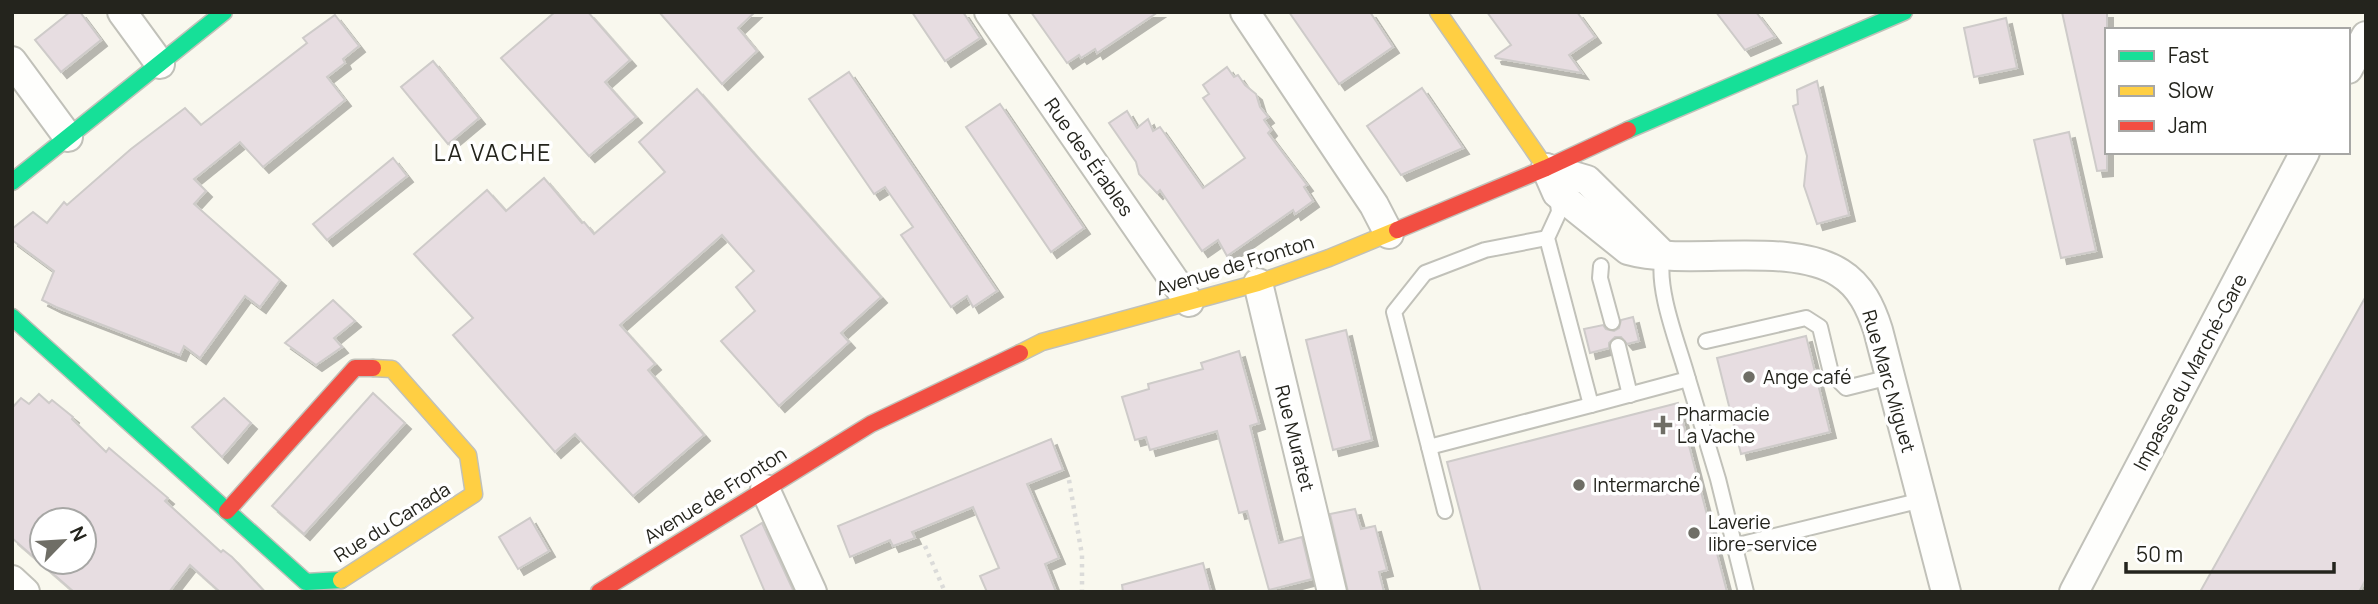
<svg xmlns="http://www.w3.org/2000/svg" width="2378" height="604" viewBox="0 0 2378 604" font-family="Manrope,sans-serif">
	<defs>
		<filter id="shadow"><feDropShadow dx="6" dy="6" stdDeviation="0" flood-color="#0004"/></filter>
	</defs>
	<rect width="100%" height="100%" fill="#f9f8ee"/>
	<g fill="#e7dde1" stroke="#cecbc9" stroke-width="2" fill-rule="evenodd" filter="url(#shadow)">
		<path d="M 70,12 L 80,12 L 101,40 L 61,72 L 35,40 Z"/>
		<path d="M 555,12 L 588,12 L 630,60 L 605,82 L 636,117 L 589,156 L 501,58 Z"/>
		<path d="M 659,12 L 755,12 L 738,28 L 757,51 L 722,84 Z"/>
		<path d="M 912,12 L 963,12 L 980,38 L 945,61 Z"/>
		<path d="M 1031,12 L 1158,12 L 1097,53 L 1095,49 L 1081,58 L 1079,55 L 1067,63 Z"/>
		<path d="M 1289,12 L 1370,12 L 1393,47 L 1339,84 Z"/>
		<path d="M 1487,12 L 1577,12 L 1595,37 L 1569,55 L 1582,73 L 1496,58 L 1495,56 L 1511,45 Z"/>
		<path d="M 1716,12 L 1756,12 L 1775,37 L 1745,50 Z"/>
		<path d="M 2062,12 L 2107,12 L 2107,170 L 2097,171 Z"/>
		<path d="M 335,15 L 359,46 L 343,59 L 345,63 L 327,77 L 345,100 L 263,167 L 240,142 L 194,179 L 206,191 L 194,204 L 280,280 L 260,307 L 245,296 L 200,358 L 184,346 L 180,355 L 56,307 L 42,300 L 54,271 L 12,240 L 12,229 L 33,212 L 47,223 L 64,202 L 67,205 L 131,149 L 185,108 L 201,125 L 307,43 L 303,38 Z"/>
		<path d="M 2006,18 L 2017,68 L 1974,77 L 1964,28 Z"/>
		<path d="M 433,61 L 479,118 L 448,144 L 401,87 Z"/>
		<path d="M 1227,67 L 1234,77 L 1238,75 L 1245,85 L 1256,94 L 1260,107 L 1268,117 L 1264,120 L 1271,130 L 1268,133 L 1307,185 L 1304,187 L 1313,201 L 1295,214 L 1293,210 L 1227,256 L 1218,240 L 1202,251 L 1160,190 L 1157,193 L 1139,174 L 1136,162 L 1109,123 L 1127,111 L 1137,128 L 1148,119 L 1153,131 L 1160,127 L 1203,188 L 1245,158 L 1203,98 L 1209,94 L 1203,85 Z"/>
		<path d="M 849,72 L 997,291 L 973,307 L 967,296 L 951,307 L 901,235 L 913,227 L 885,187 L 874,194 L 809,99 Z"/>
		<path d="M 1817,81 L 1849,215 L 1817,224 L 1804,186 L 1807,156 L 1793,106 L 1798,104 L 1797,90 Z"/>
		<path d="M 1422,88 L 1463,148 L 1401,175 L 1367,126 Z"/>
		<path d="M 697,89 L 881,297 L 841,333 L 849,342 L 779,406 L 721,341 L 755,311 L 736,287 L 754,271 L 722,235 L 620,325 L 655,364 L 648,370 L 704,435 L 633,496 L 575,434 L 555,452 L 453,335 L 473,318 L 414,254 L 487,190 L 506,211 L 544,178 L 582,223 L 584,222 L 594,234 L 665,172 L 639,142 Z"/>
		<path d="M 1000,104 L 1084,228 L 1051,252 L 966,127 Z"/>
		<path d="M 2069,132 L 2096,251 L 2061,258 L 2034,140 Z"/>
		<path d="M 393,158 L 407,176 L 327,240 L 313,224 Z"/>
		<path d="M 2366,296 L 2366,579 L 2359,592 L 2200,592 Z"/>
		<path d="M 333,300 L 355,321 L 334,338 L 342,347 L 316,365 L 285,343 Z"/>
		<path d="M 1633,317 L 1639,341 L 1627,344 L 1621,337 L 1615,337 L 1609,343 L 1609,348 L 1590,353 L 1584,329 L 1603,325 L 1606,329 L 1614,331 L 1619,328 L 1621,320 Z"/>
		<path d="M 1346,330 L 1372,440 L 1333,450 L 1306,340 Z"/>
		<path d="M 1806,336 L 1830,432 L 1741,454 L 1717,358 Z"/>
		<path d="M 1239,351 L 1259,423 L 1250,426 L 1279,543 L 1302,537 L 1312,579 L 1269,590 L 1247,511 L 1239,513 L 1217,431 L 1150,450 L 1146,437 L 1135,440 L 1122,397 L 1149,389 L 1148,384 L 1203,369 L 1201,363 Z"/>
		<path d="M 373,393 L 405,423 L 304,534 L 272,506 Z"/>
		<path d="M 39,394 L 49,403 L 52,400 L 73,417 L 72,419 L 106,452 L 109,448 L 168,498 L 165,501 L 221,552 L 223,550 L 232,557 L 265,592 L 220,592 L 190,565 L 169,592 L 74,592 L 12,538 L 12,408 L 21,398 L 29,404 ZM 42,520 L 84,520 L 84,562 L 42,562 Z"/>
		<path d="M 224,398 L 251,423 L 222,457 L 192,427 Z"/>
		<path d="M 1678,403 L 1727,592 L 1481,592 L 1447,462 Z"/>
		<path d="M 1051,439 L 1063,470 L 1027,484 L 1059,558 L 1045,564 L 1056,592 L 987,592 L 980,576 L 999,568 L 973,507 L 912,532 L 915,538 L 893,546 L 890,540 L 850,557 L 838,526 Z"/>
		<path d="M 1355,509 L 1361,529 L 1375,526 L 1387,570 L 1379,572 L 1384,592 L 1348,592 L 1330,514 Z"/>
		<path d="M 530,518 L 549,551 L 518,569 L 499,537 Z"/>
		<path d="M 762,523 L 794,592 L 765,592 L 741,536 Z"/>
		<path d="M 1203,563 L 1211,592 L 1123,592 L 1122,585 Z"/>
	</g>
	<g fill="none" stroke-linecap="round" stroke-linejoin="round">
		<defs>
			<g id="lane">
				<path d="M 1557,195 L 1559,212 L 1547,238 L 1591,405 L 1688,379 C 1679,346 1655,288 1663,255"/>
				<path d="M 1547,238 L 1485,250 L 1425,273 L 1394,312 L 1429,447 L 1591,405"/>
				<path d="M 1601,266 L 1600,278 L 1612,322"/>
				<path d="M 1706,341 L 1806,318 L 1820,327 L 1831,373 L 1846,388 L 1890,377"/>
				<path d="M 1618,346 L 1630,395"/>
				<path d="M 1688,379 L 1718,479 L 1746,592"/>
				<path d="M 1429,447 L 1445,511"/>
				<path d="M 1734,546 L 1922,500"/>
			</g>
			<g id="street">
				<path d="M 122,12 L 160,64"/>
				<path d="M 989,12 L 1189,302"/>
				<path d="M 1245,12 L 1374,205 L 1389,234"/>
				<path d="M 12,61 L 68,137"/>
				<path d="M 2348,69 L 2366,36"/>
				<path d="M 1546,168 L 1557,193 L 1628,250 C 1688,267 1789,240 1840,273 C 1861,286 1871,308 1878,330 L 1946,592"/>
				<path d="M 1546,168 L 1587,180 L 1663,255"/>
				<path d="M 1258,283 L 1332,592"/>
				<path d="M 765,489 L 812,592"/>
				<path d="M 12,580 L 25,592"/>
				<path d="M 2074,592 L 2305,152"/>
			</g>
			<g id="fast">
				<path d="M 1628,130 L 1904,12"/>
				<path d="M 12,182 L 224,12"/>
				<path d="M 12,317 L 306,582 L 341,580"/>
			</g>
			<g id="slow">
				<path d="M 1438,12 L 1546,168"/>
				<path d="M 1020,353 L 1042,342 L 1258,283 L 1329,258 L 1397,230"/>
				<path d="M 341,580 L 474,494 L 468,455 L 392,369 L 373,368"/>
			</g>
			<g id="jam">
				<path d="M 1397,230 L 1546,168 L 1628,130"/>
				<path d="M 227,511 L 355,368 L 373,368"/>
				<path d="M 599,592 L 871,424 L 1020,353"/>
			</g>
		</defs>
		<use href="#lane" stroke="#c1c1b9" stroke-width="18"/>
		<use href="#street" stroke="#c1c1b9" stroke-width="32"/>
		<use href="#fast" stroke="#c1c1b9" stroke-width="19"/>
		<use href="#slow" stroke="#c1c1b9" stroke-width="19"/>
		<use href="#jam" stroke="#c1c1b9" stroke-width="19"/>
		<g stroke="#dbdbd9" stroke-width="4.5" stroke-dasharray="3.5 5" stroke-linecap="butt">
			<path d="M 1069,480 L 1082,555 L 1082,592"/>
			<path d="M 925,546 L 945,592"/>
		</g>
		<use href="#lane" stroke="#fefefc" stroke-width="14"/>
		<use href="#street" stroke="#fefefc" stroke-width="28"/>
		<use href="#fast" stroke="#16e098" stroke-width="16"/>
		<use href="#slow" stroke="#ffcf43" stroke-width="16"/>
		<use href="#jam" stroke="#f24e42" stroke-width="16"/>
	</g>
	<g fill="#6f6e66" stroke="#fff" stroke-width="2.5">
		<circle cx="1749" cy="377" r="7"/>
		<path d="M1659.5 414.5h7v7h7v7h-7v7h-7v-7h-7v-7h7z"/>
		<circle cx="1579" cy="485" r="7"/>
		<circle cx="1694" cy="533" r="7"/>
	</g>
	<g text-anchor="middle" stroke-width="7" stroke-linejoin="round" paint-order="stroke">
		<g font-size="19" fill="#24241d" stroke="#fff">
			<text transform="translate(1089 157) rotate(55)" y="7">Rue des Érables</text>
			<text transform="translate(1235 265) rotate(-17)" y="7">Avenue de Fronton</text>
			<text transform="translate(2190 372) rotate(-62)" y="7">Impasse du Marché-Gare</text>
			<text transform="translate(1889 381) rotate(74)" y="7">Rue Marc Miguet</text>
			<text transform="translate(1295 438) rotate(76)" y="7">Rue Muratet</text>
			<text transform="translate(715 495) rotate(-32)" y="7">Avenue de Fronton</text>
			<text transform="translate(392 522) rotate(-32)" y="7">Rue du Canada</text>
		</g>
		<g font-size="19" fill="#24241d" stroke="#fff" text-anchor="start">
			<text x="1763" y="384">Ange café</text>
			<text x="1677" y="421">Pharmacie<tspan x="1677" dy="22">La Vache</tspan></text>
			<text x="1593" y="492">Intermarché</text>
			<text x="1708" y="529">Laverie<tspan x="1708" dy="22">libre-service</tspan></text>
		</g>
		<g font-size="23" letter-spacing="2" fill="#24241d" stroke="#fff">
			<text x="493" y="161">LA VACHE</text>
		</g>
	</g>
	<rect width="2378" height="604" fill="none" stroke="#24241d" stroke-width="28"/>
	<rect x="2105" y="28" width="245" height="126" fill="#ffffff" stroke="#a7a7a5" stroke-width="2"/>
	<rect x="2119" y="51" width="35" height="10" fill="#16e098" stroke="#a7a7a5" stroke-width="2"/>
	<text x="2168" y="63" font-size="21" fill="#24241d">Fast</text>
	<rect x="2119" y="86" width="35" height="10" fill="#ffcf43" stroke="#a7a7a5" stroke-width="2"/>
	<text x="2168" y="98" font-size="21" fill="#24241d">Slow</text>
	<rect x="2119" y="121" width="35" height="10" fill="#f24e42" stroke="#a7a7a5" stroke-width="2"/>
	<text x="2168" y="133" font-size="21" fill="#24241d">Jam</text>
	<g transform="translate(63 541) rotate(65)"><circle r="33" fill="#ffffff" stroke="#a7a7a5" stroke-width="2"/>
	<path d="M0-5L12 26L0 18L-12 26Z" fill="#6f6e66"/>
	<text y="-10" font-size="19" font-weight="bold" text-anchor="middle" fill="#24241d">N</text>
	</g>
	<path d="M2126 562v10h208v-10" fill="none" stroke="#24241d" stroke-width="3.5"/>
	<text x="2136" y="562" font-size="21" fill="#24241d" stroke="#ffffff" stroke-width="5" paint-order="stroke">50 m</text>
</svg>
